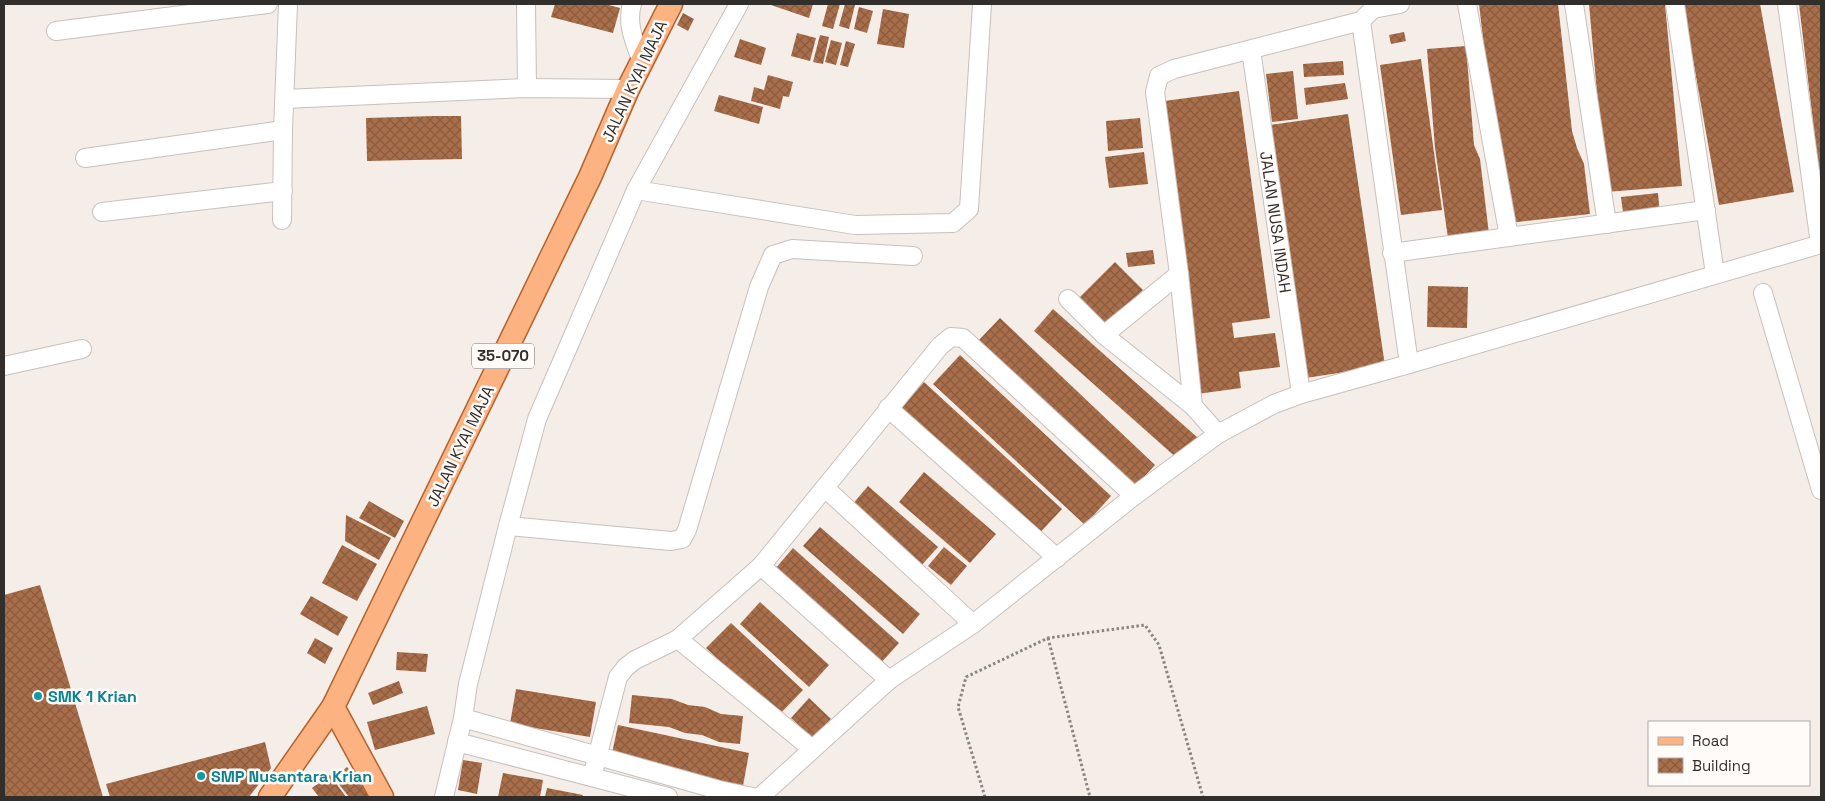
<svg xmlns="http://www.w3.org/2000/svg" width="1825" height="801" viewBox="0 0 1825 801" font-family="'Space Grotesk',sans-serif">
	<defs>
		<pattern id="building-cross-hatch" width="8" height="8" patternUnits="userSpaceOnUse" patternTransform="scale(1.25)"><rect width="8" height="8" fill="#a96e4a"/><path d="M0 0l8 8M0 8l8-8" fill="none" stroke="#8a5b3e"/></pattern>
	</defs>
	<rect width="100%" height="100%" fill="#f5ede8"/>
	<g fill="url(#building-cross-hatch)">
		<path d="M 555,4 L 605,4 L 620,8 L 613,33 L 551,17 Z"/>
		<path d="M 771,4 L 813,4 L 809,18 L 771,5 Z"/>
		<path d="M 828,4 L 840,4 L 833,29 L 822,26 Z"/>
		<path d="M 845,4 L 855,5 L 849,29 L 839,26 Z"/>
		<path d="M 1479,4 L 1558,4 L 1572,131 L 1577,148 L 1584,164 L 1590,214 L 1509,223 L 1493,125 Z"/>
		<path d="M 1589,4 L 1665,4 L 1682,186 L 1606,192 Z"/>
		<path d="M 1683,4 L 1760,4 L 1794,192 L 1719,205 Z"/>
		<path d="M 1799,4 L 1821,4 L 1821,181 L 1820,181 Z"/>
		<path d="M 859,7 L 873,11 L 867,33 L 854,29 Z"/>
		<path d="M 883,9 L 909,14 L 904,48 L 877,44 Z"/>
		<path d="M 683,13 L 694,19 L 688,31 L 677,25 Z"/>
		<path d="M 1404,32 L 1406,41 L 1391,44 L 1389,35 Z"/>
		<path d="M 797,33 L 816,38 L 810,61 L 791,56 Z"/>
		<path d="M 820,35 L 829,37 L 823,64 L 813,62 Z"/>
		<path d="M 740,39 L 766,48 L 761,65 L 734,57 Z"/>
		<path d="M 831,40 L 842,43 L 836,65 L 825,62 Z"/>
		<path d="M 846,41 L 855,44 L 848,67 L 840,65 Z"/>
		<path d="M 1466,46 L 1474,145 L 1480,159 L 1489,234 L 1448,238 L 1435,148 L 1427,49 Z"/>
		<path d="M 1421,59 L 1442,210 L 1401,215 L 1380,65 Z"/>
		<path d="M 1343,61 L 1344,75 L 1304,77 L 1303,64 Z"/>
		<path d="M 1293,71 L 1298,119 L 1272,122 L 1266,74 Z"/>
		<path d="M 768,75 L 793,82 L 789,97 L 783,96 L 780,109 L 751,101 L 754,87 L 764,90 Z"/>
		<path d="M 1345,83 L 1348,99 L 1306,105 L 1304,88 Z"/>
		<path d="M 1239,91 L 1270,318 L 1232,323 L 1234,338 L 1275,333 L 1280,367 L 1239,372 L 1241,388 L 1197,394 L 1157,102 Z"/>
		<path d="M 719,95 L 763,107 L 759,124 L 714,111 Z"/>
		<path d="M 1348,114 L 1385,366 L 1299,379 L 1262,126 Z"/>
		<path d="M 434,116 L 461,116 L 462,159 L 367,161 L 366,118 Z"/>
		<path d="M 1140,118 L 1143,148 L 1108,151 L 1106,121 Z"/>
		<path d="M 1144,152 L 1148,184 L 1109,188 L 1105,157 Z"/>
		<path d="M 1658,193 L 1660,216 L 1624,220 L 1621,197 Z"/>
		<path d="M 1153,250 L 1155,264 L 1128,267 L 1126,253 Z"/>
		<path d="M 1115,262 L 1143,290 L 1107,327 L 1079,298 Z"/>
		<path d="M 1428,286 L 1468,287 L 1467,328 L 1427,327 Z"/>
		<path d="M 1053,309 L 1198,438 L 1179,460 L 1034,331 Z"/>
		<path d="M 1000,318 L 1155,465 L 1134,488 L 979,340 Z"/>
		<path d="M 960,355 L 1111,496 L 1085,525 L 933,384 Z"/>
		<path d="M 924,382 L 1062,509 L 1035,538 L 898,411 Z"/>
		<path d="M 924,472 L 996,534 L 970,563 L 899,502 Z"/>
		<path d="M 868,486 L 938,547 L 920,567 L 851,506 Z"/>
		<path d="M 369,501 L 404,521 L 395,538 L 359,518 Z"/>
		<path d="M 346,515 L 391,538 L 379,560 L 345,541 Z"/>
		<path d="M 820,527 L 920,614 L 903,634 L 803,546 Z"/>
		<path d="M 342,545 L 377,564 L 357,601 L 322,583 Z"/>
		<path d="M 944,547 L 967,566 L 951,585 L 928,566 Z"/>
		<path d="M 793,548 L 899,643 L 880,664 L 775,569 Z"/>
		<path d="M 40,585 L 103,797 L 4,797 L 4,595 Z"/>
		<path d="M 311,596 L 348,617 L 338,636 L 300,614 Z"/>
		<path d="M 760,602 L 829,665 L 809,687 L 740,624 Z"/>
		<path d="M 731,623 L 803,690 L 778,716 L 706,648 Z"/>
		<path d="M 315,638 L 333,648 L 325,664 L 307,653 Z"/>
		<path d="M 397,652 L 428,654 L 426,672 L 396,670 Z"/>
		<path d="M 399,681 L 403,693 L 373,705 L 368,693 Z"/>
		<path d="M 516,689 L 596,702 L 590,737 L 510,724 Z"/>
		<path d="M 632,695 L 672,699 L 688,705 L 705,707 L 721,714 L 743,716 L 740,744 L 719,742 L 702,735 L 685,733 L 669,727 L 629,723 Z"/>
		<path d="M 809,698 L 831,719 L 813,739 L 791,718 Z"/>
		<path d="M 427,706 L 435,734 L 375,750 L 367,722 Z"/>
		<path d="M 618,725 L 749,753 L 743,786 L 611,758 Z"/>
		<path d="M 265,742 L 271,768 L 249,797 L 110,797 L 106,784 Z"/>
		<path d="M 463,760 L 482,763 L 477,794 L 458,790 Z"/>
		<path d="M 347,767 L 371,797 L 349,797 L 334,778 Z"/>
		<path d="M 503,773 L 543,780 L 540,797 L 498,797 Z"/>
		<path d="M 330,775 L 346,797 L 319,797 L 312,788 Z"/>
		<path d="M 547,788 L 583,795 L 582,797 L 545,797 Z"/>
	</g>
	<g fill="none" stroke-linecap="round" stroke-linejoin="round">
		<defs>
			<g id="minor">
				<path d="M 526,4 L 527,88"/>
				<path d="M 632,4 C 626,24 635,43 642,62"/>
				<path d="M 1467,4 L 1509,237"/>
				<path d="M 1574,4 L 1607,224"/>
				<path d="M 1675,4 L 1715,274"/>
				<path d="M 1787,4 L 1820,244"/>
				<path d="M 1373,9 L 1400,4"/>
				<path d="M 1361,21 L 1409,364"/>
				<path d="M 56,31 L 268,4"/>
				<path d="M 1251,50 L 1301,394"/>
				<path d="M 285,99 L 527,88 L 628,89"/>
				<path d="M 85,158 L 283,130"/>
				<path d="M 636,190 L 855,225 L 953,223 L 969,209 L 982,4"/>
				<path d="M 102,212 L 283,191"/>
				<path d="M 282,220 L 283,130 L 288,4"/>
				<path d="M 1392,253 L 1706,210"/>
				<path d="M 1763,293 L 1821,490"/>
				<path d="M 1068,299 L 1104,335 L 1193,406 L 1218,434"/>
				<path d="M 1104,335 L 1179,274"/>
				<path d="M 4,366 L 82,349"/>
				<path d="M 1193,406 L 1179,274 L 1155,92 L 1159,76 L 1174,69 L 1361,21 L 1378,4"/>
				<path d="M 888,408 L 1057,558"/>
				<path d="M 825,488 L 973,624"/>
				<path d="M 508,526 L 671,541 L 682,539 L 687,530 L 759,287 L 773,255 L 792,249 L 913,256"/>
				<path d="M 761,566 L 889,680"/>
				<path d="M 678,639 L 812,749"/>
				<path d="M 463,718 L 719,790 L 753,797"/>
				<path d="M 457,742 L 668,797"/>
				<path d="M 592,777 L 618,677 L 626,667 L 635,660 L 678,639 L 761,566 L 940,346 L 951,337 L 963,338 L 1134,496"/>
				<path d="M 444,797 L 463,718 L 468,684 L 508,526 L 537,419 L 636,190 L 739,4"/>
				<path d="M 760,797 L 889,680 L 973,624 L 1134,496 L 1218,434 L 1274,404 L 1301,394 L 1409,364 L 1821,244"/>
			</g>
			<g id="major">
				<path d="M 333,707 L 382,797"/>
				<path d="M 270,797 L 333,707 L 590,177 L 628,89 L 671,4"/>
			</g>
		</defs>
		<use href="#minor" stroke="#c8c0bc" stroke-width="20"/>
		<use href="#major" stroke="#b4632d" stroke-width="25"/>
		<g stroke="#8a8582" stroke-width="3" stroke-dasharray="2.5 2.5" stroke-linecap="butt">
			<path d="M 1048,638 L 1090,797"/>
			<path d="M 985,797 L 958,707 L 966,677 L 1048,638 L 1145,625 L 1159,645 L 1203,797"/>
		</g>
		<use href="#minor" stroke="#fff" stroke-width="18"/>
		<use href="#major" stroke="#fdb281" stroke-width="22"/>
	</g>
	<g fill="#0f9aa8" stroke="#fefbf9" stroke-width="2">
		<circle cx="38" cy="696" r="5"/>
		<circle cx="201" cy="776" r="5"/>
	</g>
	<g text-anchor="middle" stroke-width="5" stroke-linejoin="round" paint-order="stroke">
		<rect fill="#fefbf9" stroke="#6e6c6a" stroke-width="1" x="472" y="343.5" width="62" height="25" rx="4"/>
		<g font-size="15" font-weight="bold" fill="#312e2c">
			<text x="503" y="361">35-070</text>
		</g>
		<g font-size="16" fill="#312e2c" stroke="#fefbf9">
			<text transform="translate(634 81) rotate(-65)" y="6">JALAN KYAI MAJA</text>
			<text transform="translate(1276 222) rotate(82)" y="6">JALAN NUSA INDAH</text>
			<text transform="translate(460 446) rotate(-64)" y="6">JALAN KYAI MAJA</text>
		</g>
		<g font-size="16" font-weight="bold" fill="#0d838f" stroke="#fefbf9" text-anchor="start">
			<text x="48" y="702">SMK 1 Krian</text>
			<text x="211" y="782">SMP Nusantara Krian</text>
		</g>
	</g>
	<rect width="1825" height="801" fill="none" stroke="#312e2c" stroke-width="10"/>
	<rect x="1648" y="721" width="162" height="65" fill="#fefbf9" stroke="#aca9a7"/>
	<rect x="1658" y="737" width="25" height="8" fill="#fdb281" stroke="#aca9a7"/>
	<text x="1692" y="746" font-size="15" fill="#312e2c">Road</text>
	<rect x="1658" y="758" width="25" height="15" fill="url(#building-cross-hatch)" stroke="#aca9a7"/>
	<text x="1692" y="771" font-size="15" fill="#312e2c">Building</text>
</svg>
